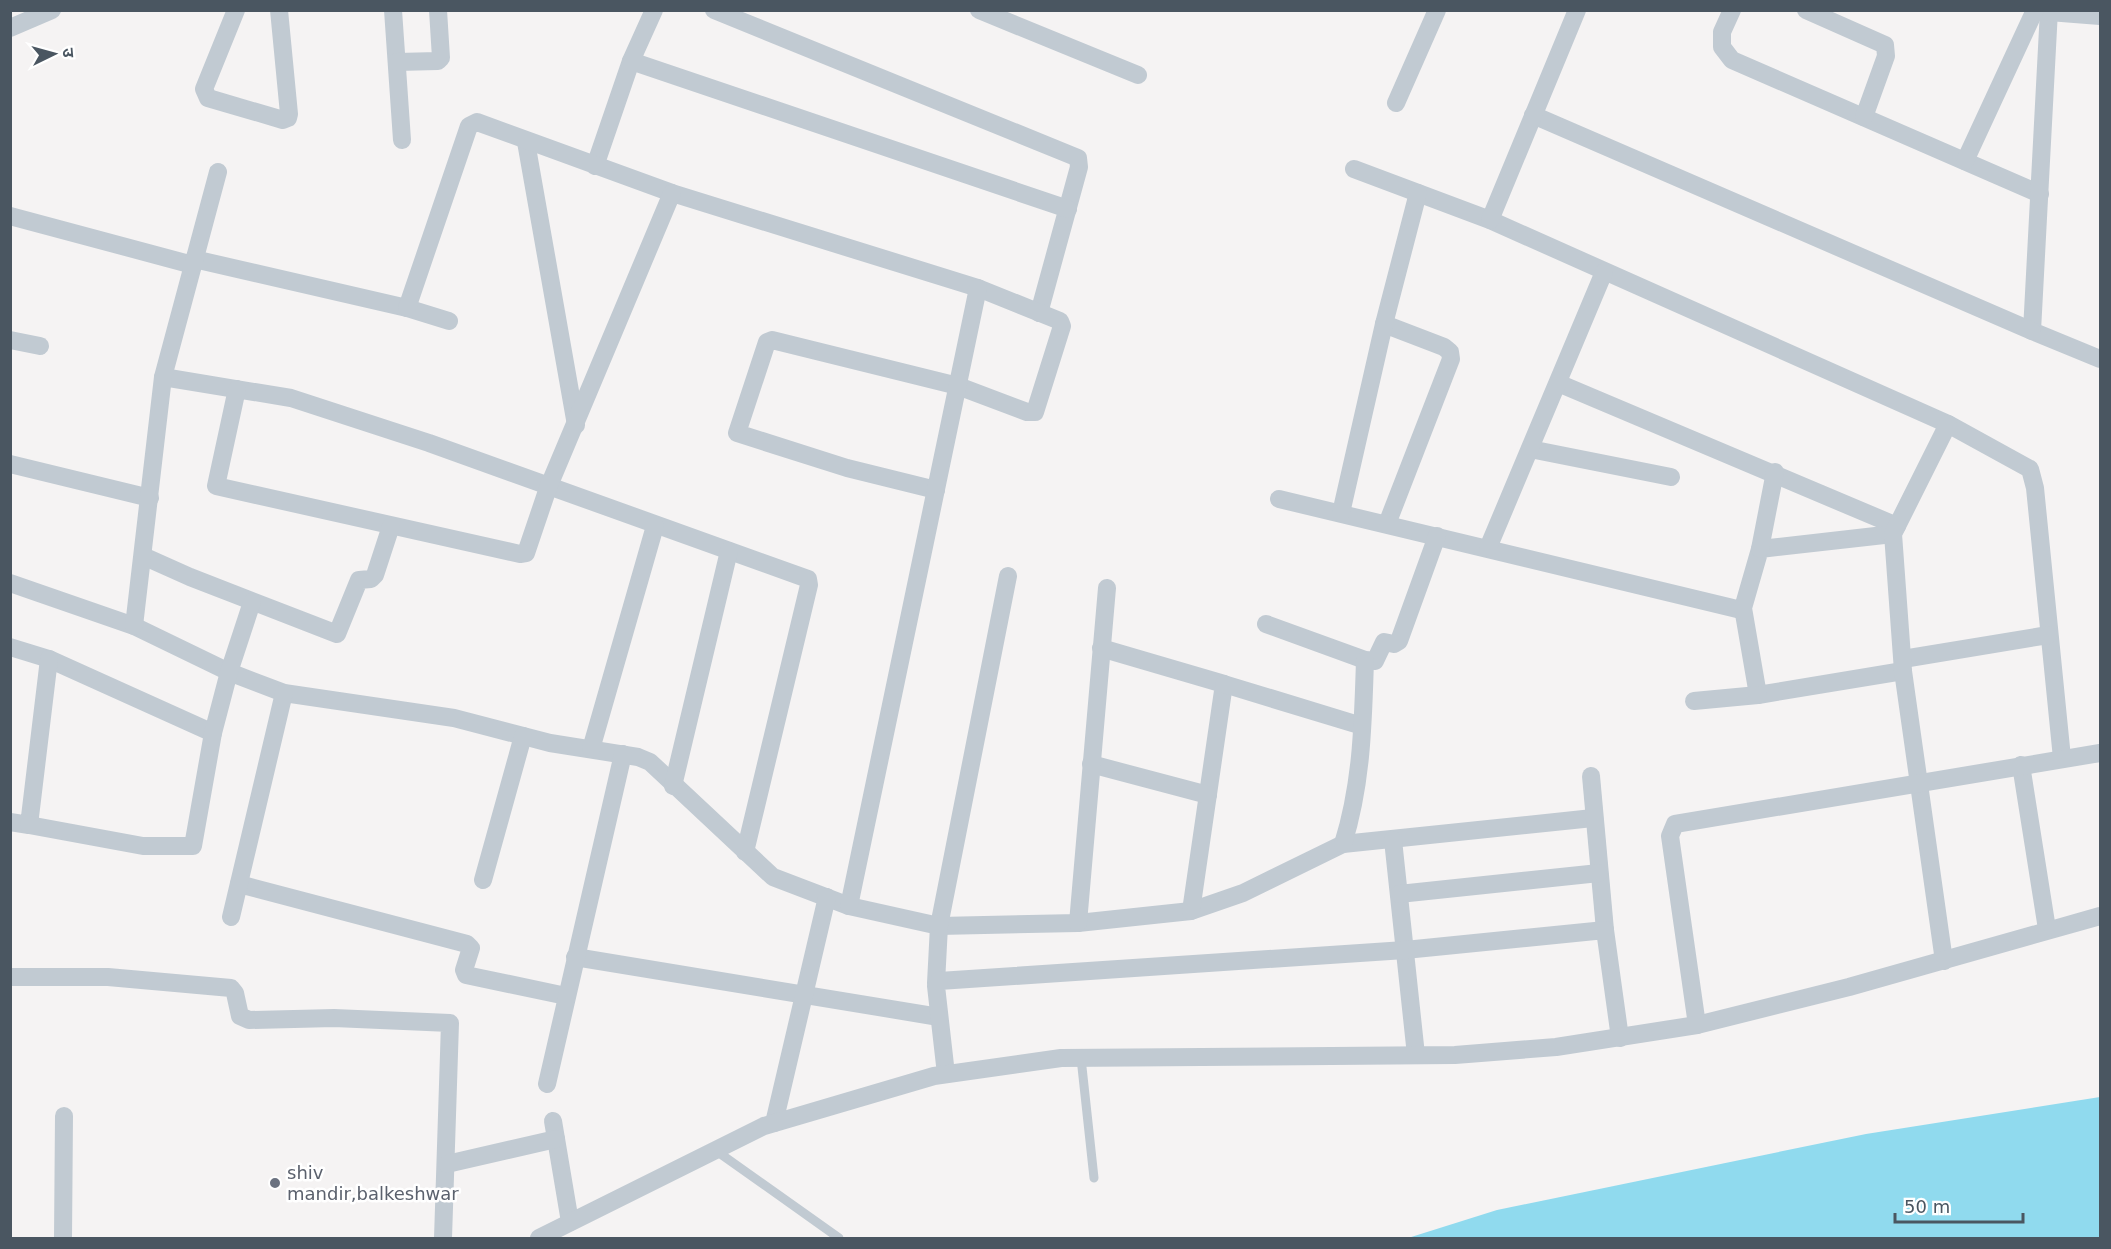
<svg xmlns="http://www.w3.org/2000/svg" width="2111" height="1249" viewBox="0 0 2111 1249" font-family="'DejaVu Sans','Noto Sans Devanagari',sans-serif">
	<rect width="100%" height="100%" fill="#f5f3f3"/>
	<path fill="#90daee" d="M 2100,1097 L 2100,1238 L 1408,1238 L 1497,1210 L 1866,1134 Z"/>
	<g fill="none" stroke-linecap="round" stroke-linejoin="round">
		<g stroke="#c1cad2" stroke-width="9">
			<path d="M 1081,1058 L 1094,1178"/>
			<path d="M 715,1150 L 839,1238"/>
		</g>
		<g stroke="#c1cad2" stroke-width="18">
			<path d="M 236,10 L 204,89 L 208,98 L 283,120 L 288,118 L 289,114 L 279,10"/>
			<path d="M 393,10 L 402,140"/>
			<path d="M 714,10 L 1078,158 L 1079,167 L 1039,313"/>
			<path d="M 979,10 L 1138,75"/>
			<path d="M 1732,10 L 1722,32 L 1722,47 L 1732,60 L 2040,194"/>
			<path d="M 1806,10 L 1885,45 L 1886,56 L 1864,117"/>
			<path d="M 2049,10 L 2032,331 L 2100,359"/>
			<path d="M 2049,12 L 2100,16"/>
			<path d="M 10,28 L 52,10"/>
			<path d="M 631,61 L 1068,209"/>
			<path d="M 397,62 L 438,61 L 441,58 L 438,10"/>
			<path d="M 1396,103 L 1437,10"/>
			<path d="M 1533,115 L 2032,331"/>
			<path d="M 526,142 L 576,425"/>
			<path d="M 1965,161 L 2035,10"/>
			<path d="M 595,166 L 631,61 L 654,10"/>
			<path d="M 1354,169 L 1490,220 L 1948,424 L 2030,469 L 2035,488 L 2062,758"/>
			<path d="M 10,216 L 193,265"/>
			<path d="M 1490,220 L 1577,10"/>
			<path d="M 194,259 L 407,308 L 449,321"/>
			<path d="M 407,308 L 469,126 L 477,122 L 672,193 L 978,288 L 1060,321 L 1062,326 L 1035,412 L 1027,412 L 958,386 L 772,340 L 767,342 L 737,433 L 847,468 L 936,490"/>
			<path d="M 1384,324 L 1444,347 L 1450,352 L 1451,359 L 1387,524"/>
			<path d="M 10,340 L 40,346"/>
			<path d="M 163,377 L 291,398 L 429,443 L 808,579 L 809,585 L 745,852"/>
			<path d="M 1558,383 L 1897,526"/>
			<path d="M 237,389 L 216,486 L 520,554 L 526,553 L 548,488 L 672,193"/>
			<path d="M 1530,449 L 1671,477"/>
			<path d="M 10,464 L 150,498"/>
			<path d="M 1279,499 L 1737,609 L 1743,608"/>
			<path d="M 1341,513 L 1384,324 L 1418,193"/>
			<path d="M 1893,534 L 1760,549 L 1743,608 L 1758,695 L 1903,671"/>
			<path d="M 1488,548 L 1604,272"/>
			<path d="M 1760,549 L 1775,472"/>
			<path d="M 143,556 L 190,577 L 337,634 L 359,580 L 371,579 L 375,575 L 391,526"/>
			<path d="M 10,583 L 134,626 L 229,672 L 284,693 L 454,718 L 550,743 L 638,757 L 650,762 L 773,877 L 849,906 L 939,926 L 1078,923 L 1191,911 L 1243,893 L 1343,844 L 1593,818"/>
			<path d="M 1266,624 L 1365,660 L 1375,661 L 1384,642 L 1394,644 L 1399,641 L 1437,536"/>
			<path d="M 134,626 L 163,377 L 218,172"/>
			<path d="M 10,647 L 49,659 L 213,733"/>
			<path d="M 1101,648 L 1224,684 L 1191,911"/>
			<path d="M 1903,659 L 2048,635"/>
			<path d="M 1224,684 L 1362,726"/>
			<path d="M 1694,701 L 1758,695"/>
			<path d="M 591,749 L 655,526"/>
			<path d="M 1091,764 L 1208,795"/>
			<path d="M 2021,765 L 2047,929"/>
			<path d="M 1591,776 L 1605,930"/>
			<path d="M 673,786 L 729,551"/>
			<path d="M 10,822 L 29,825 L 49,659"/>
			<path d="M 29,825 L 143,846 L 193,846 L 213,733 L 229,672 L 252,602"/>
			<path d="M 1393,840 L 1416,1055"/>
			<path d="M 1343,844 C 1362,783 1363,723 1365,660"/>
			<path d="M 483,880 L 523,736"/>
			<path d="M 239,884 L 467,944 L 471,948 L 464,970 L 466,975 L 566,996"/>
			<path d="M 1399,894 L 1599,873"/>
			<path d="M 849,906 L 978,288"/>
			<path d="M 231,917 L 284,693"/>
			<path d="M 1078,923 L 1107,588"/>
			<path d="M 575,957 L 939,1017"/>
			<path d="M 1944,961 L 1903,671 L 1893,534 L 1948,424"/>
			<path d="M 10,977 L 108,977 L 231,988 L 235,993 L 240,1016 L 249,1020 L 334,1018 L 450,1023 L 443,1238"/>
			<path d="M 936,983 L 939,926 L 1008,576"/>
			<path d="M 1697,1025 L 1670,836 L 1675,824 L 2100,753"/>
			<path d="M 946,1074 L 936,986 L 939,981 L 1405,950 L 1605,930 L 1620,1038"/>
			<path d="M 547,1084 L 623,754"/>
			<path d="M 553,1121 L 570,1222"/>
			<path d="M 774,1123 L 827,897"/>
			<path d="M 447,1164 L 556,1139"/>
			<path d="M 63,1238 L 64,1116"/>
			<path d="M 539,1238 L 764,1126 L 934,1076 L 1061,1058 L 1455,1055 L 1556,1047 L 1697,1025 L 1849,987 L 2100,916"/>
		</g>
	</g>
	<circle fill="#6b7280" stroke="#fff" stroke-width="2" cx="275" cy="1183" r="6"/>
	<g text-anchor="middle" stroke-width="5" stroke-linejoin="round" paint-order="stroke">
		<g font-size="18" fill="#5b616d" stroke="#fff" text-anchor="start">
			<text x="287" y="1179">shiv<tspan x="287" dy="21">mandir,balkeshwar</tspan></text>
		</g>
	</g>
	<rect width="2111" height="1249" fill="none" stroke="#4a5661" stroke-width="24"/>
	<g transform="translate(54 54) rotate(85)" stroke="#ffffff" stroke-width="4.5" paint-order="stroke">
	<path d="M0-4.5L10 22L0 15L-10 22Z" fill="#4a5661"/>
	<text y="-9" font-size="16" font-weight="bold" text-anchor="middle" fill="#4a5661">उ</text>
	</g>
	<path d="M1895 1213v9h128v-9" fill="none" stroke="#4a5661" stroke-width="3"/>
	<text x="1904" y="1213" font-size="18" fill="#4a5661" stroke="#ffffff" stroke-width="4.5" paint-order="stroke">50 m</text>
</svg>
